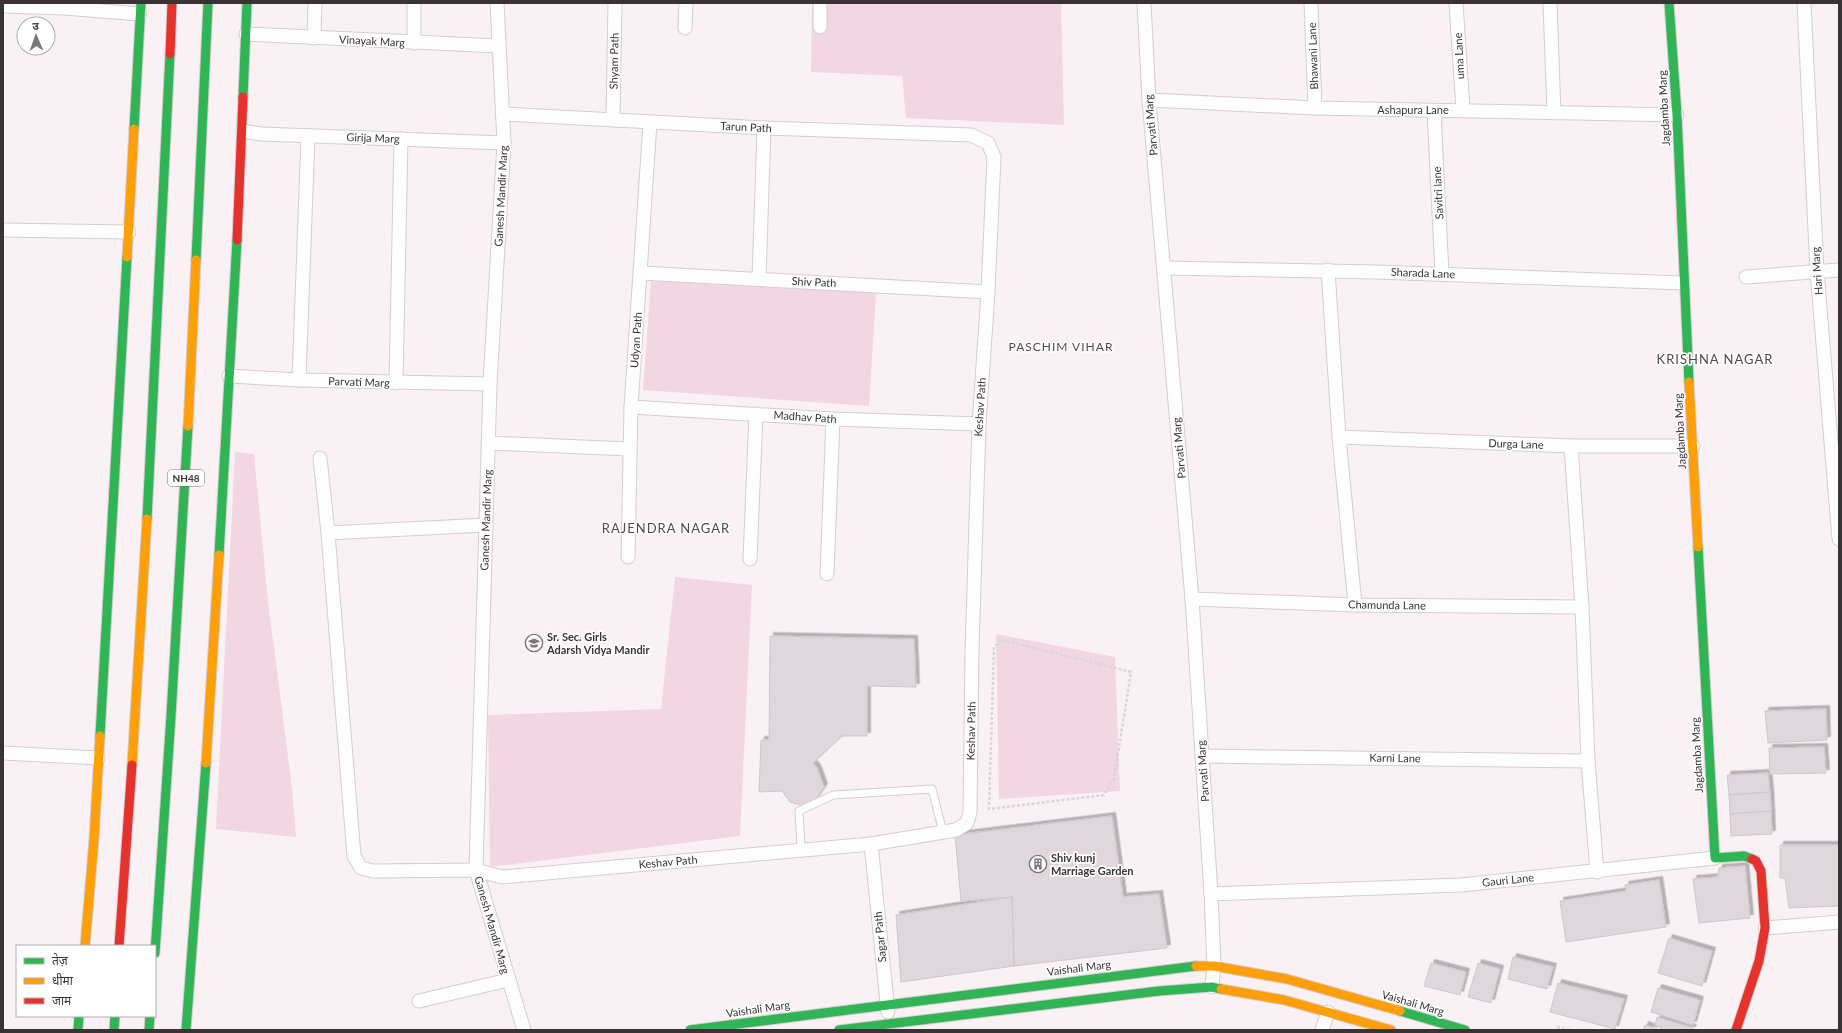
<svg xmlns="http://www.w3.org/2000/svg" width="1842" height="1033" viewBox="0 0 1842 1033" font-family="Lato,'Noto Sans Devanagari',sans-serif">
	<defs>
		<filter id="shadow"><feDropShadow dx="3.5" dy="-3.5" stdDeviation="0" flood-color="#0004"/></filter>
	</defs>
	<rect width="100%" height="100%" fill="#faf1f5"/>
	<g fill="#f2d7e2">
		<path d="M 812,3 L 1061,3 L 1064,125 L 906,118 L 902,76 L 811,72 Z"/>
		<path d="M 651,281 L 876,293 L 869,406 L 643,390 Z"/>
		<path d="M 235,452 L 254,454 L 268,601 L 292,788 L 296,837 L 216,829 Z"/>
		<path d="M 675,577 L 752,585 L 740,836 L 490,867 L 488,715 L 661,709 Z"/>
		<path d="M 996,634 L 1115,657 L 1120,791 L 999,799 Z"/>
	</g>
	<g fill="#dfd7db" stroke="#cfc7cb" filter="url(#shadow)">
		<path d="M 770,636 L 914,639 L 916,687 L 867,686 L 867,736 L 842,736 L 813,763 L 817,768 L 824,787 L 816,799 L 804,806 L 790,802 L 782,791 L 759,792 L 761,740 L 769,740 Z"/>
		<path d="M 1826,709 L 1827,740 L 1768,743 L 1765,711 Z"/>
		<path d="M 1824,747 L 1826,773 L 1770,774 L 1769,748 Z"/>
		<path d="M 1768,773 L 1770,792 L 1729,795 L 1727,775 Z"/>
		<path d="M 1770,792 L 1771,811 L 1730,814 L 1729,795 Z"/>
		<path d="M 1771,811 L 1772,834 L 1731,836 L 1730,814 Z"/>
		<path d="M 1112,816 L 1123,897 L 1159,894 L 1167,948 L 1014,966 L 1012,897 L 961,901 L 955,835 Z"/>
		<path d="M 1780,845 L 1839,845 L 1839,906 L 1789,908 L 1785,878 L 1780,878 Z"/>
		<path d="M 1745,866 L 1750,918 L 1699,923 L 1693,879 L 1718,877 L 1719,868 Z"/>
		<path d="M 1659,880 L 1666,927 L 1566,942 L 1560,901 L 1626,891 L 1625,885 Z"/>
		<path d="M 1012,897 L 1014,966 L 901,982 L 896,915 Z"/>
		<path d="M 1669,938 L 1712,951 L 1702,986 L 1658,973 Z"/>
		<path d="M 1513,957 L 1553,967 L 1547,989 L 1508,979 Z"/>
		<path d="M 1431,963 L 1466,972 L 1460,995 L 1424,986 Z"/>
		<path d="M 1478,963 L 1500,969 L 1491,1003 L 1468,997 Z"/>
		<path d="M 1558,983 L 1624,999 L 1615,1029 L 1550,1012 Z"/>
		<path d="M 1658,988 L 1700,1000 L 1693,1025 L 1651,1012 Z"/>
		<path d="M 1657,1017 L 1693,1028 L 1692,1030 L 1643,1030 L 1645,1025 L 1660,1030 L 1661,1027 L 1655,1025 Z"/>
	</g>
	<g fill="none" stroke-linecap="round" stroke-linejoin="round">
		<defs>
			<path id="lane" d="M 801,850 L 799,811 L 833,795 L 932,789 L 943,832"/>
			<g id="street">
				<path d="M 414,3 L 414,43"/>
				<path d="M 497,3 L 504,143 L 490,384 L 476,870 L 524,1030"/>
				<path d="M 1144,3 L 1149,100 L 1192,599 L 1211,894"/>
				<path d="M 1311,3 L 1315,108"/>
				<path d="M 1456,3 L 1463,110"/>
				<path d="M 1550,3 L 1554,113"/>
				<path d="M 1804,3 L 1817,271 L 1839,539"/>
				<path d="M 3,6 L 64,8 L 140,14"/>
				<path d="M 820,27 L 820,3"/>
				<path d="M 685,28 L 686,3"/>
				<path d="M 246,34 L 498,46"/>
				<path d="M 314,38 L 315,3"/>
				<path d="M 1149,100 L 1315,108 L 1677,115"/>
				<path d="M 1434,111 L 1442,274"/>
				<path d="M 613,120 L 615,3"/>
				<path d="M 243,131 L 261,134 L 504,143"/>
				<path d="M 3,230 L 129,232"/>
				<path d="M 1164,268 L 1376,272 L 1683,283"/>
				<path d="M 1328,270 L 1339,437 L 1355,605"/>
				<path d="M 641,273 L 988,292"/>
				<path d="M 1746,277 L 1839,270"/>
				<path d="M 759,279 L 764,128"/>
				<path d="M 229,376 L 299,380 L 490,384"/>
				<path d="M 299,380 L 308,136"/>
				<path d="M 396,383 L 401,139"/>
				<path d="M 631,407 L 833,419 L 979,424"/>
				<path d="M 1339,437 L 1571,446 L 1693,446"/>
				<path d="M 488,443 L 629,449"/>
				<path d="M 1571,446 L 1582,607 L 1588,761 L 1597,872"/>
				<path d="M 320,458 L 328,533 L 354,856 L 361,868 L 373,871 L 476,870 L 502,877 L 871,844 L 956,830 L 967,823 L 970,812 L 972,652 L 979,424 L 988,292 L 994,157 L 988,143 L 971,135 L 764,128 L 503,114"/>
				<path d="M 328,533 L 486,525"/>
				<path d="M 628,557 L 631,407 L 650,123"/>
				<path d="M 750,559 L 756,414"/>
				<path d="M 827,574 L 833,419"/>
				<path d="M 1192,599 L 1355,605 L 1582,607"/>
				<path d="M 3,753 L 98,758"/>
				<path d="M 1202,756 L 1588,761"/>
				<path d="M 871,844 L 888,1012"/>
				<path d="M 1765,928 L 1839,922"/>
				<path d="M 1212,987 L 1214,966 L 1211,894 L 1461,885 L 1715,858"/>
				<path d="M 419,1001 L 508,980"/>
				<path d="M 1322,1030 L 1328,1012"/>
			</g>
			<g id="fast">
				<path d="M 1669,3 L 1677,115 L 1689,382"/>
				<path d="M 243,97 L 247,3"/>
				<path d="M 134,129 L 141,3"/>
				<path d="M 196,260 L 208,3"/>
				<path d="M 147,519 L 170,54"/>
				<path d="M 1698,547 L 1715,858 L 1744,856 L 1752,859"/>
				<path d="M 219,555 L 237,240"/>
				<path d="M 100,736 L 127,257"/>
				<path d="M 155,953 L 171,716 L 188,426"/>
				<path d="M 1400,1011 L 1465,1030"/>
				<path d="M 78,1030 L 79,1016"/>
				<path d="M 114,1030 L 115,1016"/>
				<path d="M 149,1030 L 150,1016"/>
				<path d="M 186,1030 L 206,763"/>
				<path d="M 690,1030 L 1196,966"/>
				<path d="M 839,1030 L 1159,991 L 1212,987 L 1221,989"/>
			</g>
			<g id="slow">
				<path d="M 127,257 L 134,129"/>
				<path d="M 1689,382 L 1698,547"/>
				<path d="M 188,426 L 196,260"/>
				<path d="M 206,763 L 219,555"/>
				<path d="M 132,765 L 147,519"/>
				<path d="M 85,946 L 94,839 L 100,736"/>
				<path d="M 1196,966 L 1214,966 L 1287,979 L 1400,1011"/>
				<path d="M 1221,989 L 1284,1000 L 1391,1030"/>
			</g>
			<g id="jam">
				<path d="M 170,54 L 172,3"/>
				<path d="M 237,240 L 243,97"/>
				<path d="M 119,946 L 132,765"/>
				<path d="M 1736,1030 L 1759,961 L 1765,928 L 1761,871 L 1756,861 L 1752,859"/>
			</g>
		</defs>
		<use href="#lane" stroke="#d5cdd0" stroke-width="9"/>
		<use href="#street" stroke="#d5cdd0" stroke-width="15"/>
		<use href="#fast" stroke="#d5cdd0" stroke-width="11"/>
		<use href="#slow" stroke="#d5cdd0" stroke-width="11"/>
		<use href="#jam" stroke="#d5cdd0" stroke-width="11"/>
		<g stroke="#d8d6d6" stroke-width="2.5" stroke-dasharray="3 2" stroke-linecap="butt">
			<path d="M 1002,640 L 1131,672 L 1114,779 L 1104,795 L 989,809 L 994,647 Z"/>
			<path d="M 1557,1027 L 1570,1030"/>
		</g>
		<use href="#lane" stroke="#fefdfe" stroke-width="7"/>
		<use href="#street" stroke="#fefdfe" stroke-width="13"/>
		<use href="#fast" stroke="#30b455" stroke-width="9"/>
		<use href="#slow" stroke="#ff9f0a" stroke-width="9"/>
		<use href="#jam" stroke="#e5322d" stroke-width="9"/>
	</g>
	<defs>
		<symbol id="school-ring" viewBox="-11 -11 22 22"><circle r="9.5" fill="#fff" stroke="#7d7578" stroke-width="1.5"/><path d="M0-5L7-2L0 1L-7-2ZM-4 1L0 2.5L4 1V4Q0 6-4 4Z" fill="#7d7578"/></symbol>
		<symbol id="building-ring" viewBox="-11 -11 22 22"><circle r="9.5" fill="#fff" stroke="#7d7578" stroke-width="1.5"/><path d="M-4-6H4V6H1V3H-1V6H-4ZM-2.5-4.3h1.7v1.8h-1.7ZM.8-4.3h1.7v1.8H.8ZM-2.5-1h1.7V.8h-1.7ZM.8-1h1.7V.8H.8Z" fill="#7d7578"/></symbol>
	</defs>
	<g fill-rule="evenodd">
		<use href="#school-ring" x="524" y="633" width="20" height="20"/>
		<use href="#building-ring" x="1028" y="854" width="20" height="20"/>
	</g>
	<g text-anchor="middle" stroke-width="3.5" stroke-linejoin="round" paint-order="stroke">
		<rect fill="#fff" stroke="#757072" stroke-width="1" x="168" y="470" width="36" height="16" rx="3"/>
		<g font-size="10" font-weight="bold" fill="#3a3235">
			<text x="186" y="482">NH48</text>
		</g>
		<g font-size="11" fill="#3a3235" stroke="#fff">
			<text transform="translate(372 41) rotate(3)" y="4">Vinayak Marg</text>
			<text transform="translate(1313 56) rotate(-92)" y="4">Bhawani Lane</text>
			<text transform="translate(1459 56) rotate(-93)" y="4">uma Lane</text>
			<text transform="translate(614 61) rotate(-89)" y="4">Shyam Path</text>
			<text transform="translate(1664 108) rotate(-93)" y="4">Jagdamba Marg</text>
			<text x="1413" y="114">Ashapura Lane</text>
			<text transform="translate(1151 125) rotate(-95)" y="4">Parvati Marg</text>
			<text transform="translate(746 127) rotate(3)" y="4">Tarun Path</text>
			<text transform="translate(373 138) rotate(2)" y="4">Girija Marg</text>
			<text transform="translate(1438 193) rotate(-93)" y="4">Savitri lane</text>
			<text transform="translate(501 196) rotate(-87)" y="4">Ganesh Mandir Marg</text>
			<text transform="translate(1817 271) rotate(-94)" y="4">Hari Marg</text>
			<text transform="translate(1423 273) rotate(2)" y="4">Sharada Lane</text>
			<text transform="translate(814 282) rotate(3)" y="4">Shiv Path</text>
			<text transform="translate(636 340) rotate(-86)" y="4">Udyan Path</text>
			<text transform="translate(359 382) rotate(2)" y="4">Parvati Marg</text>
			<text transform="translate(980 407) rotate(-86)" y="4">Keshav Path</text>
			<text transform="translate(805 417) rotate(4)" y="4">Madhav Path</text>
			<text transform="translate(1680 431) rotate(-93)" y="4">Jagdamba Marg</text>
			<text transform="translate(1516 444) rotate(2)" y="4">Durga Lane</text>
			<text transform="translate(1179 448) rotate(-95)" y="4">Parvati Marg</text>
			<text transform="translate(486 520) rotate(-88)" y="4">Ganesh Mandir Marg</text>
			<text transform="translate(1387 605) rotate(1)" y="4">Chamunda Lane</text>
			<text transform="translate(971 731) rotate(-89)" y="4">Keshav Path</text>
			<text transform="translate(1697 755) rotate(-93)" y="4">Jagdamba Marg</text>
			<text transform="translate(1395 758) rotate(1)" y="4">Karni Lane</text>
			<text transform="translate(1203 771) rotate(-94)" y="4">Parvati Marg</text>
			<text transform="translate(668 862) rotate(-5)" y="4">Keshav Path</text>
			<text transform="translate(1508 880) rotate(-6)" y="4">Gauri Lane</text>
			<text transform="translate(492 925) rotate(74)" y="4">Ganesh Mandir Marg</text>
			<text transform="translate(880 937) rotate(-95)" y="4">Sagar Path</text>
			<text transform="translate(1079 968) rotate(-7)" y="4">Vaishali Marg</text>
			<text transform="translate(1413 1003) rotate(16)" y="4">Vaishali Marg</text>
			<text transform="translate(758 1009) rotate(-8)" y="4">Vaishali Marg</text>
		</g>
		<g font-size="11" font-weight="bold" fill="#3a3235" stroke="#fff" text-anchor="start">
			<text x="547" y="641">Sr. Sec. Girls<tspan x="547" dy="13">Adarsh Vidya Mandir</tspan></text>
			<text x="1051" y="862">Shiv kunj<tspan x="1051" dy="13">Marriage Garden</tspan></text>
		</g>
		<g font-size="12" letter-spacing="1" fill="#56464c" stroke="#fff">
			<text x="1061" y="351">PASCHIM VIHAR</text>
		</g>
		<g font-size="13" letter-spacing="1" fill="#56464c" stroke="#fff">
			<text x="1715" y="364">KRISHNA NAGAR</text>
			<text x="666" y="533">RAJENDRA NAGAR</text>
		</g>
	</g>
	<rect width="1842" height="1033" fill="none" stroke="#3a3235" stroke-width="8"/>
	<rect x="16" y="945" width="140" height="72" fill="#ffffff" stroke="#b0adae"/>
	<rect x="24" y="958" width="20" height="6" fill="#30b455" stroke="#b0adae"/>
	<text x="52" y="965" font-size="12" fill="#3a3235">तेज़</text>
	<rect x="24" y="978" width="20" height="6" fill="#ff9f0a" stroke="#b0adae"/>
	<text x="52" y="985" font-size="12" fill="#3a3235">धीमा</text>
	<rect x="24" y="998" width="20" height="6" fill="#e5322d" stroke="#b0adae"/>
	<text x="52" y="1005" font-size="12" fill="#3a3235">जाम</text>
	<g transform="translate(36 36) rotate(358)"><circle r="19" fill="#ffffff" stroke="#b0adae"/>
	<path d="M0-3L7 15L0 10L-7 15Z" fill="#7d7578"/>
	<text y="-6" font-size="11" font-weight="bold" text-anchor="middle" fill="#3a3235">उ</text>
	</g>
</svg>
